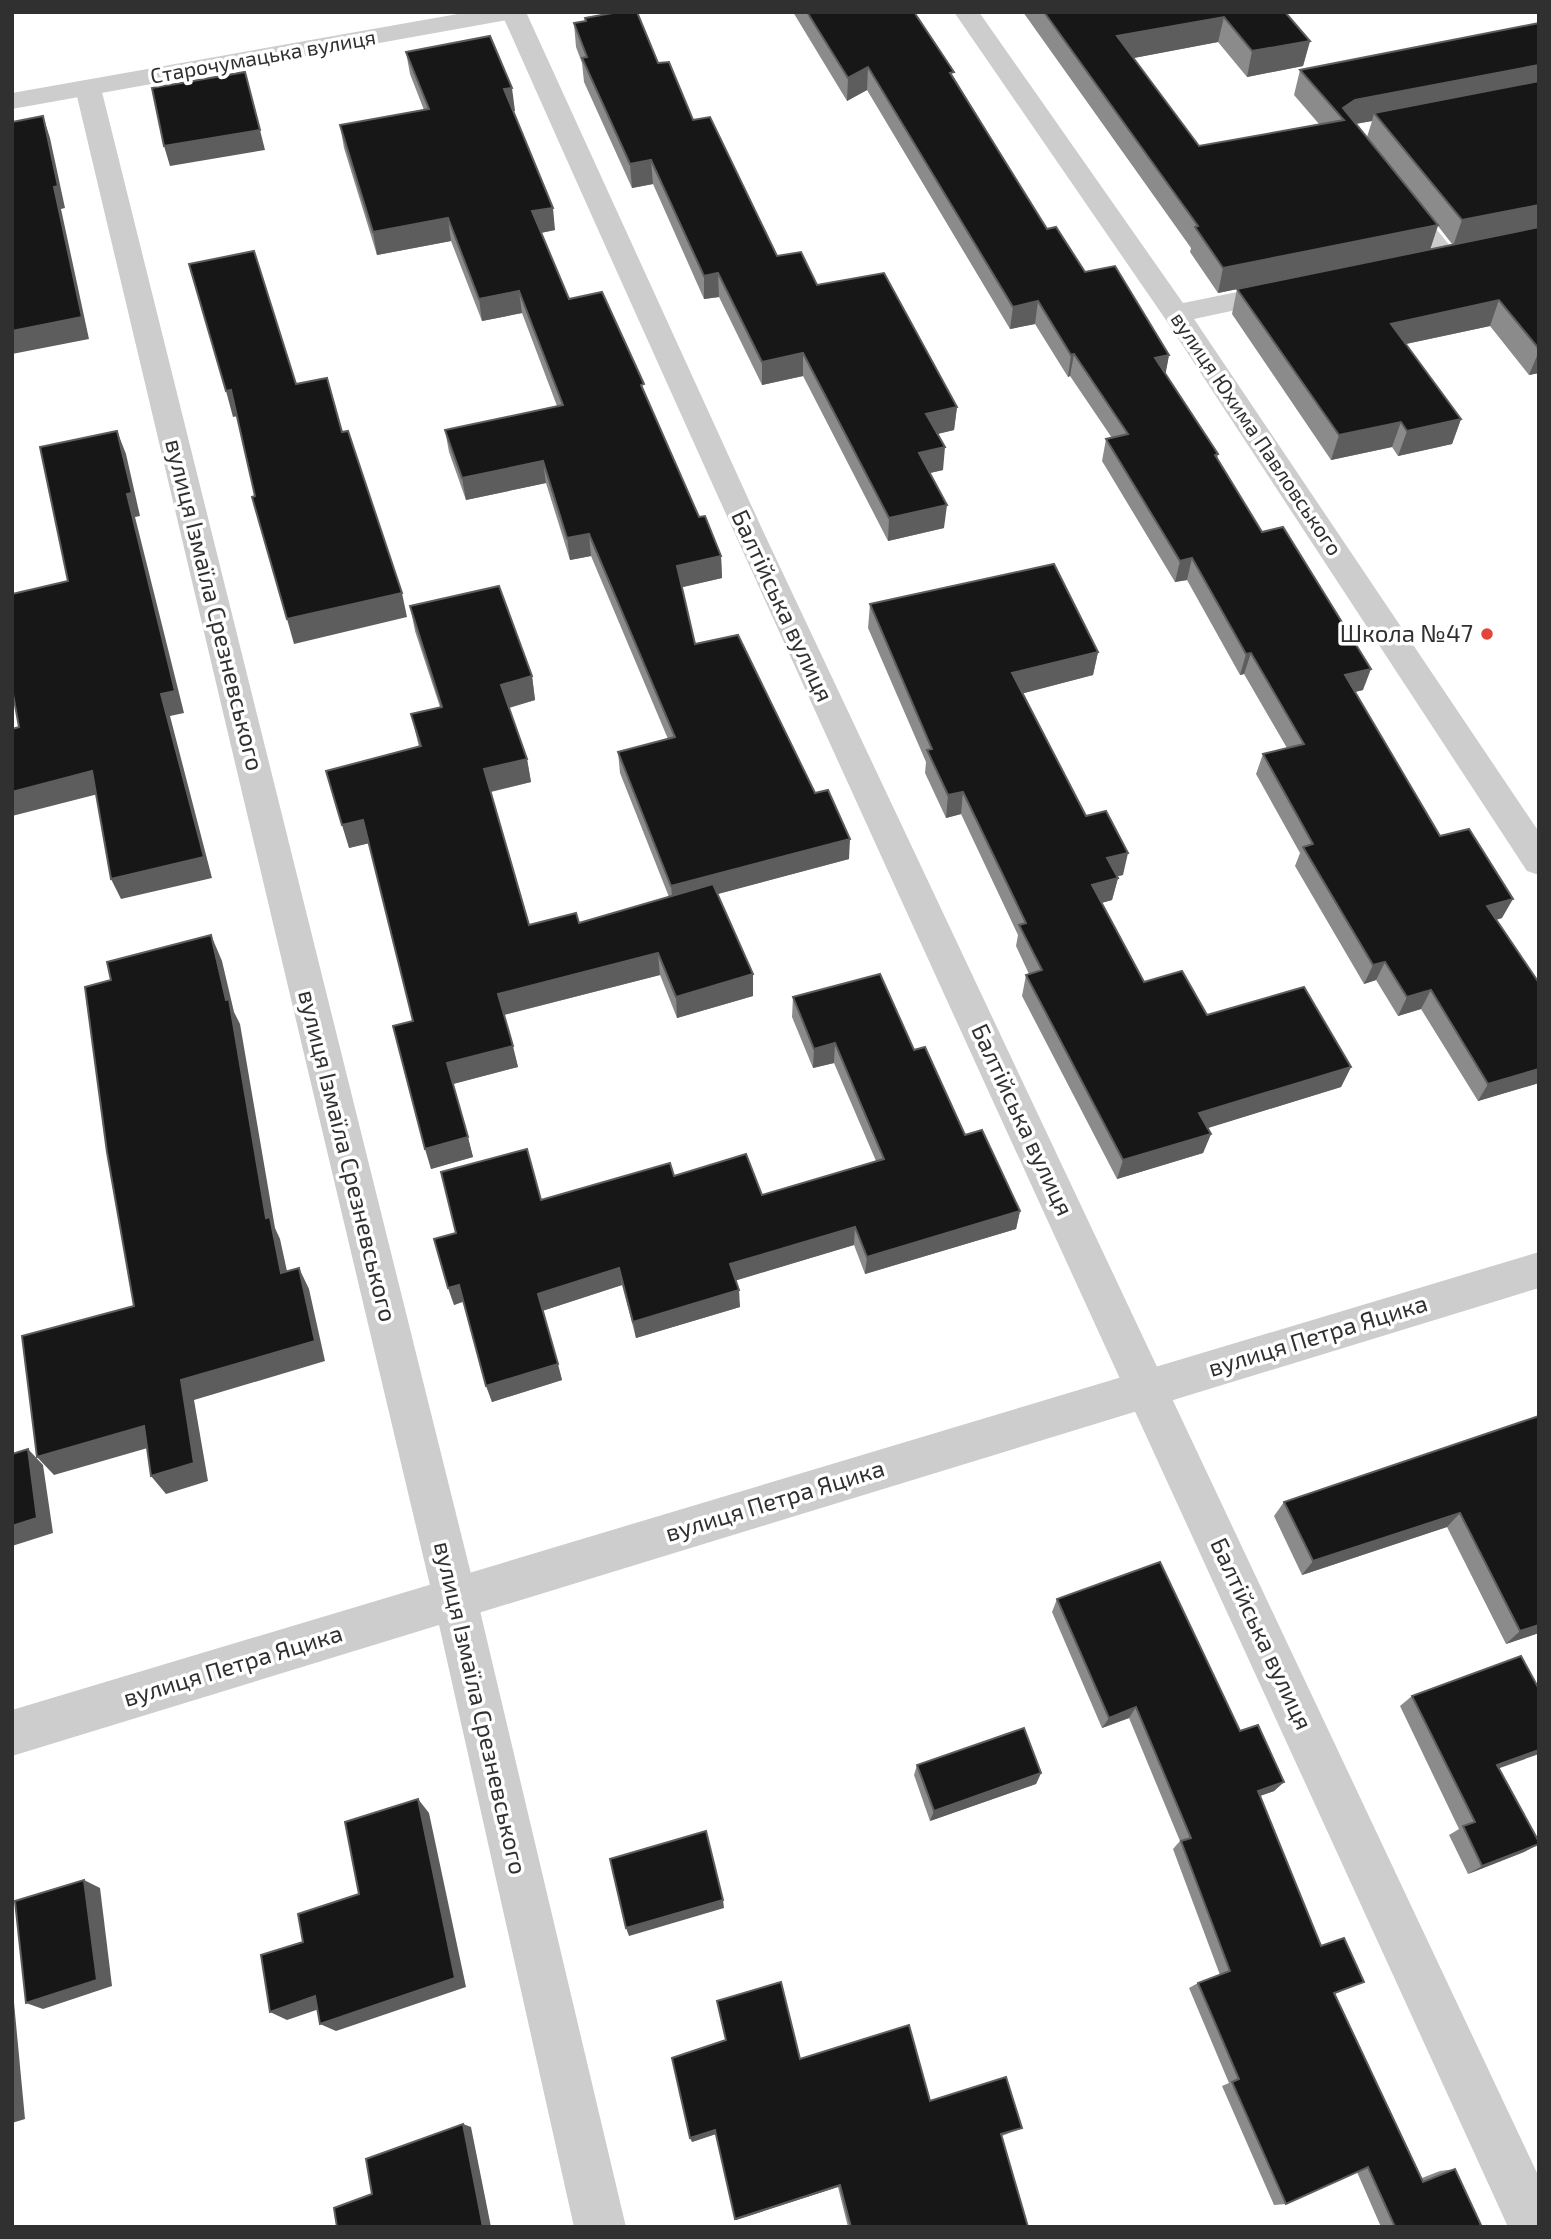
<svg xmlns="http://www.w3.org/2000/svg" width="1551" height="2239" viewBox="0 0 1551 2239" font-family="'Exo 2',sans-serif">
	<rect width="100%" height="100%" fill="#fff"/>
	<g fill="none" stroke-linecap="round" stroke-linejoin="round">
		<path fill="#cdcdcd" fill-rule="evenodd" d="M 1411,205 L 1418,207 L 1456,253 L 1459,257 L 1456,261 L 1442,261 L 1404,215 L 1401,211 L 1404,207 Z"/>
		<g fill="#cdcdcd" fill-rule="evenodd">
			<path d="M 501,12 L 526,12 L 763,531 L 1539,2177 L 1539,2227 L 1508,2227 C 1172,1489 830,753 501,12 Z"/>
			<path d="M 954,12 L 979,12 L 1183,303 L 1287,282 L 1297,285 L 1301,291 L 1297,297 L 1194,319 L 1539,832 L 1539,875 L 1527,871 L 1166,320 Z"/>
			<path d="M 88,80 L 97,83 L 101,88 L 477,1598 L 626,2227 L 574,2227 L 433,1598 L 75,88 L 79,83 Z"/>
		</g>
		<g fill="#cdcdcd" fill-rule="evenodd">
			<path d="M 469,12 L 525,12 L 522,17 L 513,19 L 12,109 L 12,93 Z"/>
			<path d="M 1539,1252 L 1539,1288 L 12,1756 L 12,1710 Z"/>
		</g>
	</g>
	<g fill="#8b8b8b" fill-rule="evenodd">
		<path d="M 793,12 L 914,12 L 1047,229 L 1085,272 L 1169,355 L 1165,374 L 1218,454 L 1217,459 L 1262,532 L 1363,690 L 1355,692 L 1440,836 L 1502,918 L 1496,920 L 1539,1083 L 1478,1101 L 1421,1009 L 1398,1016 L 1376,980 L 1364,984 L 1295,866 L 1300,853 L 1256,774 L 1263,754 L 1287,748 L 1244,674 L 1240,675 L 1187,580 L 1175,582 L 1102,461 L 1106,439 L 1112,438 L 1070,376 L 1068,377 L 1035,324 L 1010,329 L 867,90 L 847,101 Z"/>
		<path d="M 1023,12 L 1285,12 L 1310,41 L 1303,66 L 1247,77 L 1218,42 L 1133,58 L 1199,146 L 1319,124 L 1294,95 L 1300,70 L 1539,23 L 1539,373 L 1529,375 L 1490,326 L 1406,344 L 1461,419 L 1452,444 L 1398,456 L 1392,447 L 1331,460 L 1232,314 L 1237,289 L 1218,293 L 1190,252 L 1191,248 ZM 1372,121 L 1367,137 L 1356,124 ZM 1438,226 L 1452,244 L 1430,249 Z"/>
		<path d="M 585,18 L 658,63 L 777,256 L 817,285 L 957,407 L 954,430 L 938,434 L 943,470 L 930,473 L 944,528 L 888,541 L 803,376 L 762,385 L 719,297 L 704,299 L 653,184 L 632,188 L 584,82 L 582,63 L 576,47 L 574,23 L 585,21 Z"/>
		<path d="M 406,52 L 515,111 L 513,111 L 555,230 L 541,233 L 569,299 L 645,394 L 699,517 L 721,556 L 722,578 L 682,587 L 695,644 L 815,793 L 849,859 L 717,894 L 753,996 L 677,1018 L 660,975 L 504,1015 L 518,1067 L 453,1084 L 473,1157 L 431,1169 L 413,1021 L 369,843 L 349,848 L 419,747 L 411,714 L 440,707 L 415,631 L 410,606 L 532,676 L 535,700 L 509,708 L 527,759 L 531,782 L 491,792 L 529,925 L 579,923 L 669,897 L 620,773 L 618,752 L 668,739 L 591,556 L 570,560 L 546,483 L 466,500 L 449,452 L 445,430 L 557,406 L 522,313 L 482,321 L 451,241 L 377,255 L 344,148 L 340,125 L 424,110 L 410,74 Z"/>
		<path d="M 870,604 L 1098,652 L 1093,675 L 1023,693 L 1086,816 L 1123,875 L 1117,876 L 1118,878 L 1112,900 L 1101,903 L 1144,982 L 1207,1015 L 1351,1067 L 1341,1087 L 1207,1128 L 1211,1134 L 1203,1153 L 1117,1179 L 1022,996 L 1026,975 L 1029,974 L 1016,946 L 1018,935 L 961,814 L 946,818 L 925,773 L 926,762 L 868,628 Z"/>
		<path d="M 793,997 L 914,1050 L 965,1135 L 1020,1211 L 1016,1229 L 865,1274 L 854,1245 L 736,1280 L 740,1307 L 636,1338 L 622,1285 L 542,1311 L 562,1380 L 492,1402 L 463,1302 L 454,1305 L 456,1233 L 541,1200 L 674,1176 L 762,1195 L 876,1161 L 834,1063 L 813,1068 L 792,1017 Z"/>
		<path d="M 1539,1416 L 1539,1633 L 1506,1644 L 1447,1527 L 1302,1575 L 1274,1516 L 1284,1502 Z"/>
		<path d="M 1057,1599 L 1240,1731 L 1284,1782 L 1274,1791 L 1260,1796 L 1321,1946 L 1351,1987 L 1335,1994 L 1422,2178 L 1440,2171 L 1455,2169 L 1477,2227 L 1381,2227 L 1357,2172 L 1286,2204 L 1274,2205 L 1222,2086 L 1229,2083 L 1189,1988 L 1198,1983 L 1220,1975 L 1173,1849 L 1180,1841 L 1129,1718 L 1102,1728 L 1052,1612 Z"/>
		<path d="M 1412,1696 L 1499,1768 L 1539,1844 L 1524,1852 L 1468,1874 L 1449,1835 L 1459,1829 L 1400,1706 Z"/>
		<path d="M 917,1765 L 1041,1773 L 1036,1784 L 930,1821 L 914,1775 Z"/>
		<path d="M 800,2059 L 930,2101 L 1014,2131 L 1002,2136 L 1028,2227 L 848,2227 L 838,2187 L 736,2220 L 735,2219 L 716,2134 L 692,2142 Z"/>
	</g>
	<g fill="#5d5d5d">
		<path d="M 1224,17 L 1218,42 L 1113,62 L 1117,36 Z"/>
		<path d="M 1310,41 L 1303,66 L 1247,77 L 1252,51 Z"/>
		<path d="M 1539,65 L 1539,88 L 1374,113 L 1372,121 L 1348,125 L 1344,120 L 1343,108 L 1355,100 Z"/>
		<path d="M 868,67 L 867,90 L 847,101 L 848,78 Z"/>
		<path d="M 512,88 L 515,111 L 507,112 L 504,89 Z"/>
		<path d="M 43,116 L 50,138 L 65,208 L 61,209 L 89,339 L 12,354 L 12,331 L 54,187 Z"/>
		<path d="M 260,130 L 265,150 L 170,166 L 164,146 Z"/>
		<path d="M 651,160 L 653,184 L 632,188 L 630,164 Z"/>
		<path d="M 1539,205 L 1538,228 L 1453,246 L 1462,220 Z"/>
		<path d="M 553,208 L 555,230 L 535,234 L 532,211 Z"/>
		<path d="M 448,218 L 451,241 L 377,255 L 373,232 Z"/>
		<path d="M 1438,225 L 1430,250 L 1218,293 L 1223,268 Z"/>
		<path d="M 718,273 L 719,297 L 704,299 L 704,276 Z"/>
		<path d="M 519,291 L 522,313 L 482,321 L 479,299 Z"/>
		<path d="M 1499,300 L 1490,326 L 1382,349 L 1391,324 Z"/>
		<path d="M 1038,301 L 1035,324 L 1010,329 L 1013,307 Z"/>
		<path d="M 1539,351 L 1539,373 L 1529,375 Z"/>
		<path d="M 803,353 L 803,376 L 762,385 L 762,362 Z"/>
		<path d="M 1074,354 L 1070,376 L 1068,377 L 1071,355 Z"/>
		<path d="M 1169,355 L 1165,377 L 1155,358 Z"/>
		<path d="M 231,390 L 238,416 L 233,417 L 226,391 Z"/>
		<path d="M 957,407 L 954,430 L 924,437 L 926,414 Z"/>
		<path d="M 1461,419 L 1452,444 L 1398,456 L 1407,431 Z"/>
		<path d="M 1401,422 L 1392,447 L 1331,460 L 1339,435 Z"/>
		<path d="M 117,431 L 126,454 L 140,516 L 135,517 L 184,713 L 170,716 L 212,878 L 121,899 L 111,879 L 161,694 L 127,494 Z"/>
		<path d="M 945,447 L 943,470 L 917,476 L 919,453 Z"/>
		<path d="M 543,461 L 546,483 L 466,500 L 462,478 Z"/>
		<path d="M 947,505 L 944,528 L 888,541 L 889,518 Z"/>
		<path d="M 589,534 L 591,556 L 570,560 L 567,538 Z"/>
		<path d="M 721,556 L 722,578 L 679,588 L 677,566 Z"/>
		<path d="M 1192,558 L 1187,580 L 1175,582 L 1180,561 Z"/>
		<path d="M 402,593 L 407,617 L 294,644 L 287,619 Z"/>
		<path d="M 1098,652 L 1093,675 L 1009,697 L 1012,673 Z"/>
		<path d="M 1251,653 L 1244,674 L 1240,675 L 1246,654 Z"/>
		<path d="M 1371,669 L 1363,690 L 1338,696 L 1345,675 Z"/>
		<path d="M 532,676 L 535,700 L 505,709 L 501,685 Z"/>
		<path d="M 527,759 L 531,782 L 489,792 L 484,769 Z"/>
		<path d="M 92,771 L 102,793 L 12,816 L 12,792 Z"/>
		<path d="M 963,792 L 961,814 L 946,818 L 948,795 Z"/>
		<path d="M 363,820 L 370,843 L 349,848 L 342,825 Z"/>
		<path d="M 850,839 L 849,859 L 673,906 L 671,886 Z"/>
		<path d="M 1128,853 L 1123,875 L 1102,880 L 1107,858 Z"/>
		<path d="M 1118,878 L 1112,900 L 1087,907 L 1092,885 Z"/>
		<path d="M 1513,899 L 1502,918 L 1477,925 L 1487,906 Z"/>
		<path d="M 211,935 L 222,961 L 234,1012 L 240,1024 L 275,1228 L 280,1239 L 292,1294 L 281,1273 L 266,1218 L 226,1000 Z"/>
		<path d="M 658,953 L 660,975 L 503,1015 L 498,994 Z"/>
		<path d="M 1385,962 L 1376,980 L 1364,984 L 1373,965 Z"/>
		<path d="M 753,974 L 753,996 L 677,1018 L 676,997 Z"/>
		<path d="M 1431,990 L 1421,1009 L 1398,1016 L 1407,997 Z"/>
		<path d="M 835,1043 L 834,1063 L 813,1068 L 814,1049 Z"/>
		<path d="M 513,1046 L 518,1067 L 453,1084 L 447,1063 Z"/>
		<path d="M 1351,1067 L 1341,1087 L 1192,1133 L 1199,1113 Z"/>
		<path d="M 1539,1069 L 1539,1083 L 1478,1101 L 1488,1084 Z"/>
		<path d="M 1211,1134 L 1203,1153 L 1117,1179 L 1123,1160 Z"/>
		<path d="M 468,1137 L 473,1157 L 431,1169 L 425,1149 Z"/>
		<path d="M 1020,1211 L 1016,1229 L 865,1274 L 867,1257 Z"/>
		<path d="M 855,1227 L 854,1245 L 731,1282 L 730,1264 Z"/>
		<path d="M 299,1268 L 309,1289 L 325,1361 L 194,1400 L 208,1481 L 166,1494 L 151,1476 L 181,1380 Z"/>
		<path d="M 619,1268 L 622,1285 L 542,1311 L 538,1294 Z"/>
		<path d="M 459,1285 L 464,1301 L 454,1305 L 448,1288 Z"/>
		<path d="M 739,1290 L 740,1307 L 636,1338 L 633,1322 Z"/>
		<path d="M 558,1364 L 562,1380 L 492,1402 L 486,1386 Z"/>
		<path d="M 144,1426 L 158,1445 L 54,1475 L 37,1457 Z"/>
		<path d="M 28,1449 L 43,1465 L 53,1533 L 12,1546 L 12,1526 Z"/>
		<path d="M 1460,1513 L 1447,1527 L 1302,1575 L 1313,1561 Z"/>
		<path d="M 1539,1625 L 1539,1633 L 1506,1644 L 1520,1631 Z"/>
		<path d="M 1136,1707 L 1129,1718 L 1102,1728 L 1109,1718 Z"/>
		<path d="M 1539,1750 L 1539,1754 L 1483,1774 L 1497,1765 Z"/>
		<path d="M 1041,1773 L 1036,1784 L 930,1821 L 934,1811 Z"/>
		<path d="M 1284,1782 L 1274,1791 L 1248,1800 L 1258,1791 Z"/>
		<path d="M 418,1799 L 429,1813 L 466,1987 L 336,2031 L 320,2024 Z"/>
		<path d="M 1539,1844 L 1524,1852 L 1468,1874 L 1482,1866 Z"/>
		<path d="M 84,1880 L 100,1888 L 112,1986 L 43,2009 L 26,2003 Z"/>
		<path d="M 723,1900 L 724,1908 L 629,1936 L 626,1928 Z"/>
		<path d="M 12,1992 L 13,1992 L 25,2119 L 12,2123 Z"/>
		<path d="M 315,1996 L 331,2005 L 287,2020 L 270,2012 Z"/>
		<path d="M 463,2124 L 471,2127 L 491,2227 L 483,2227 Z"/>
		<path d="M 715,2130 L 716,2134 L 692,2142 L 690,2138 Z"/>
		<path d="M 840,2185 L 838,2187 L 736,2220 L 735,2219 Z"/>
	</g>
	<g fill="#171717" stroke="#5d5d5d" stroke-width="2">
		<path d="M 618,12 L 637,12 L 658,63 L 669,62 L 693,120 L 710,117 L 777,256 L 801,252 L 817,285 L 884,273 L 957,407 L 926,414 L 945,447 L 919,453 L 947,505 L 889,518 L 803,353 L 762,362 L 718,273 L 704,276 L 651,160 L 630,164 L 582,58 L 587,57 L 574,23 L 586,21 L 585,18 Z"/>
		<path d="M 807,12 L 914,12 L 954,72 L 950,73 L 1047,229 L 1056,227 L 1085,272 L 1115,266 L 1169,355 L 1155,358 L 1218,454 L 1215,455 L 1262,532 L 1283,527 L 1371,669 L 1345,675 L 1440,836 L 1469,829 L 1513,899 L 1487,906 L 1539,983 L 1539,1069 L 1488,1084 L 1431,990 L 1407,997 L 1385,962 L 1373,965 L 1303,847 L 1313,844 L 1263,754 L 1304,744 L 1251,653 L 1246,654 L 1192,558 L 1180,561 L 1106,439 L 1128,434 L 1074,354 L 1071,355 L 1038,301 L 1013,307 L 868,67 L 848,78 Z"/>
		<path d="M 1044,12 L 1285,12 L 1310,41 L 1252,51 L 1224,17 L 1117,36 L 1199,146 L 1344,120 L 1300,70 L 1539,23 L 1539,65 L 1355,100 L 1343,108 L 1438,225 L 1223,268 L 1195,227 L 1198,226 Z"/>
		<path d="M 490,36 L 512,88 L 504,89 L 553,208 L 532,211 L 569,299 L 602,292 L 644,384 L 641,385 L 699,517 L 705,516 L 721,556 L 677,566 L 695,644 L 738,635 L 815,793 L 828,790 L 850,839 L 671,886 L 618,752 L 675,737 L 589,534 L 567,538 L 543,461 L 462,478 L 445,430 L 563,405 L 519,291 L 479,299 L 448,218 L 373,232 L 340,125 L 429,109 L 406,52 Z"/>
		<path d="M 245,72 L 260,130 L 164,146 L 152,88 Z"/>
		<path d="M 1539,81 L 1539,205 L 1462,220 L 1374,113 Z"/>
		<path d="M 43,116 L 58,186 L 54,187 L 82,317 L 12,331 L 12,122 Z"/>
		<path d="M 1539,227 L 1539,349 L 1499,300 L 1391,324 L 1461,419 L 1407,431 L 1401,422 L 1339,435 L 1237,289 Z"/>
		<path d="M 254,251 L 296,384 L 327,378 L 342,432 L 348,431 L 402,593 L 287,619 L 252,497 L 255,496 L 231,390 L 226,391 L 189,264 Z"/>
		<path d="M 117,431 L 132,493 L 127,494 L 175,691 L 161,694 L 204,857 L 111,879 L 92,771 L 12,792 L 12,729 L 19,727 L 12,689 L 12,594 L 68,581 L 40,447 Z"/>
		<path d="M 1054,564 L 1098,652 L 1012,673 L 1086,816 L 1106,811 L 1128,853 L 1107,858 L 1118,878 L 1092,885 L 1144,982 L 1182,971 L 1207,1015 L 1304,987 L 1351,1067 L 1199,1113 L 1211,1134 L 1123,1160 L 1026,975 L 1042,970 L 1019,925 L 1026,923 L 963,792 L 948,795 L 927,750 L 932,749 L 870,604 Z"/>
		<path d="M 499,586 L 532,676 L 501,685 L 527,759 L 484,769 L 529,925 L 576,913 L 579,923 L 713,884 L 753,974 L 676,997 L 658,953 L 498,994 L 513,1046 L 447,1063 L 468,1137 L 425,1149 L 393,1026 L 413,1021 L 363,820 L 342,825 L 326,771 L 421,746 L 411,714 L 442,707 L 410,606 Z"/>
		<path d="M 211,935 L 226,1000 L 229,999 L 266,1218 L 270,1217 L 281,1273 L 299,1268 L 315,1341 L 181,1380 L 194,1463 L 151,1476 L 144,1426 L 37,1457 L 22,1336 L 134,1306 L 107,1152 L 85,987 L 111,980 L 107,962 Z"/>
		<path d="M 880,974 L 914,1050 L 925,1047 L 965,1135 L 982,1130 L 1020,1211 L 867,1257 L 855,1227 L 730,1264 L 739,1290 L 633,1322 L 619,1268 L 538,1294 L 558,1364 L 486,1386 L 459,1285 L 448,1288 L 434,1239 L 456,1233 L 441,1172 L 527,1149 L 541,1200 L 670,1163 L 674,1176 L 746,1154 L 762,1195 L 884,1159 L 835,1043 L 814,1049 L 793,997 Z"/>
		<path d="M 1539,1416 L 1539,1625 L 1520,1631 L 1460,1513 L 1313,1561 L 1284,1502 Z"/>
		<path d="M 28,1449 L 37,1518 L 12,1526 L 12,1454 Z"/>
		<path d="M 1160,1562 L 1240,1731 L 1258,1725 L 1284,1782 L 1258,1791 L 1321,1946 L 1344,1938 L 1364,1982 L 1334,1993 L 1423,2182 L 1455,2169 L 1481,2225 L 1477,2227 L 1395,2227 L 1368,2167 L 1286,2204 L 1232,2082 L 1239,2079 L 1198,1983 L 1230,1971 L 1181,1841 L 1191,1838 L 1136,1707 L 1109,1718 L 1057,1599 Z"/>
		<path d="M 1521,1656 L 1539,1689 L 1539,1750 L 1497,1765 L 1539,1842 L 1539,1844 L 1482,1866 L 1463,1826 L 1475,1822 L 1412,1696 Z"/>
		<path d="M 1024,1728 L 1041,1773 L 934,1811 L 917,1765 Z"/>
		<path d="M 418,1799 L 455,1978 L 320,2024 L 315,1996 L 270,2012 L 261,1955 L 303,1942 L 298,1914 L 359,1894 L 345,1822 Z"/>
		<path d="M 706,1831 L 723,1900 L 626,1928 L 610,1859 Z"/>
		<path d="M 84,1880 L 97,1980 L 26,2003 L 15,1901 Z"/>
		<path d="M 781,1982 L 800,2059 L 909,2025 L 930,2101 L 1006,2077 L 1022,2128 L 1001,2134 L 1028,2227 L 851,2227 L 840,2185 L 735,2219 L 715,2130 L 690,2138 L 672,2058 L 726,2040 L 717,2001 Z"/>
		<path d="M 463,2124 L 483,2227 L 337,2227 L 334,2208 L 372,2194 L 366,2159 Z"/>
	</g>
	<circle fill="#e14639" stroke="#fff" stroke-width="2.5" cx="1487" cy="634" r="7"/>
	<g text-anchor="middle" stroke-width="7" stroke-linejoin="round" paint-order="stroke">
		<g font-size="21" fill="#303030" stroke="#fff">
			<text transform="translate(263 57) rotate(-10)" y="7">Старочумацька вулиця</text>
			<text transform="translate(1256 434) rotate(56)" y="7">вулиця Юхима Павловського</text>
		</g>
		<g font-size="24" fill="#303030" stroke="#fff">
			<text transform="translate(214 605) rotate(76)" y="8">вулиця Ізмаїла Срезневського</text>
			<text transform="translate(782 606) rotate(65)" y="8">Балтійська вулиця</text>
			<text transform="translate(1022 1120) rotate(65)" y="8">Балтійська вулиця</text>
			<text transform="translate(347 1156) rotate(76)" y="8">вулиця Ізмаїла Срезневського</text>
			<text transform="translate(1318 1336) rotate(-17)" y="8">вулиця Петра Яцика</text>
			<text transform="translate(775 1501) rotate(-17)" y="8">вулиця Петра Яцика</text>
			<text transform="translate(1261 1634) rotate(65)" y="8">Балтійська вулиця</text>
			<text transform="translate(233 1666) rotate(-17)" y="8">вулиця Петра Яцика</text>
			<text transform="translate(480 1708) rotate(77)" y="8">вулиця Ізмаїла Срезневського</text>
		</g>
		<g font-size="24" fill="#303030" stroke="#fff" text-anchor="end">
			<text x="1473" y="642">Школа №47</text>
		</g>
	</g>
	<rect width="1551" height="2239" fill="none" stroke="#303030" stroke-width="28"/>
</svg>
